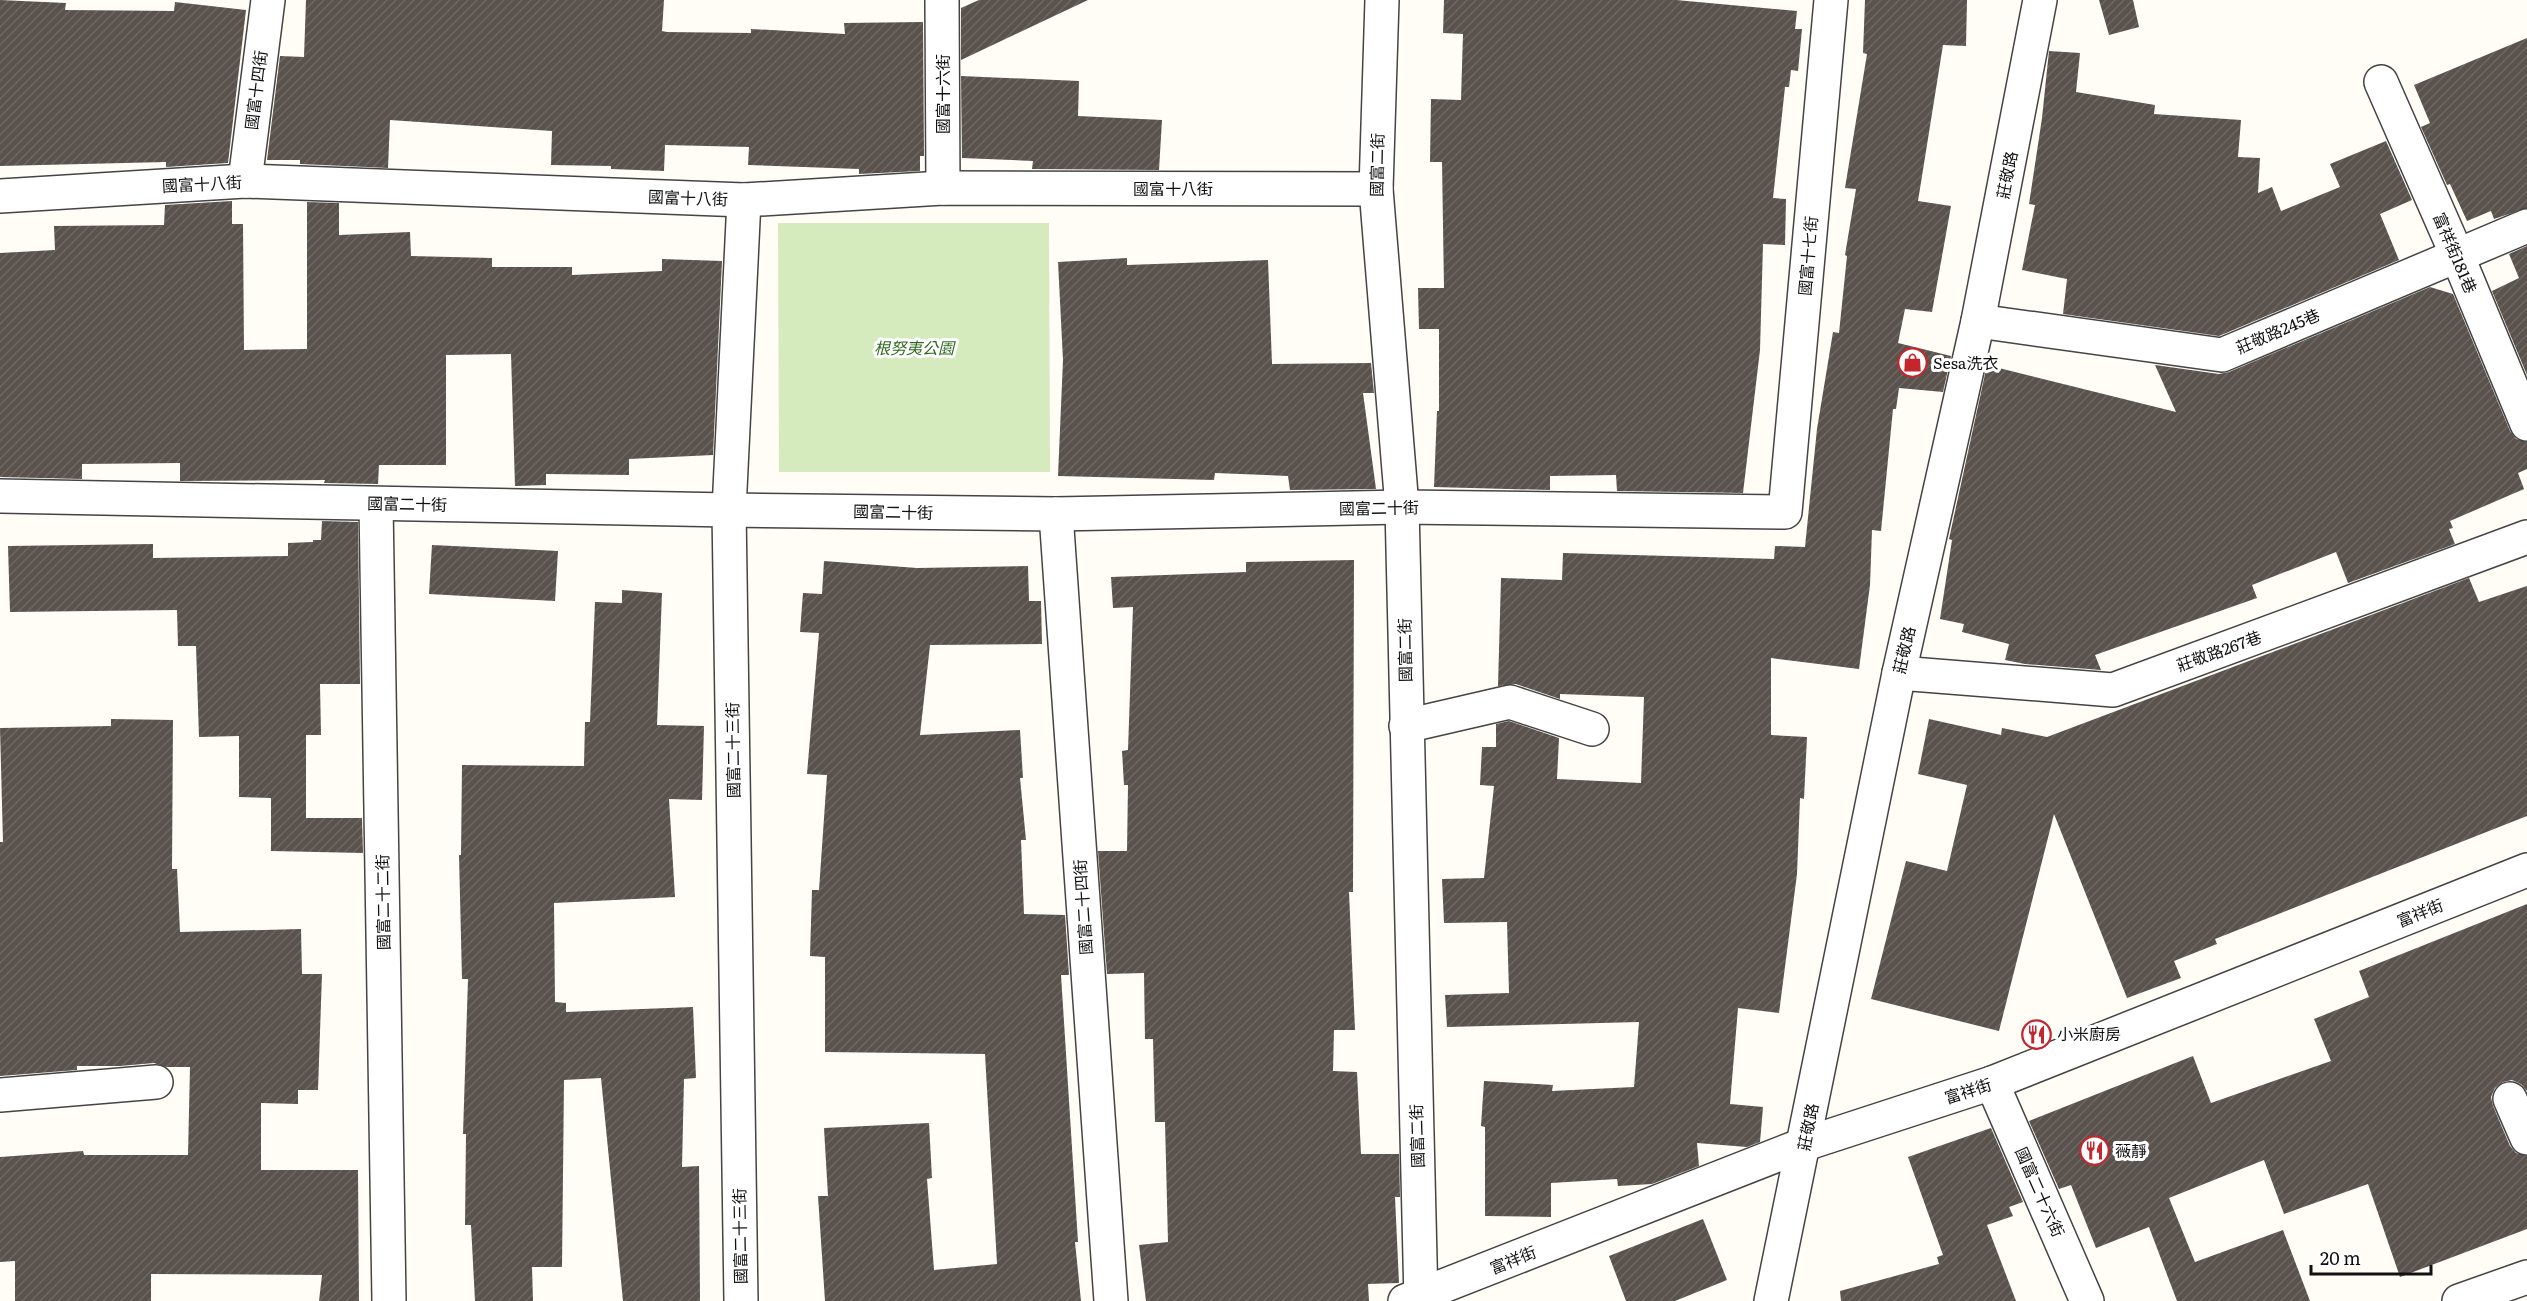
<svg xmlns="http://www.w3.org/2000/svg" width="2527" height="1301" viewBox="0 0 2527 1301" font-family="Literata,'Noto Sans TC',serif">
	<defs>
		<pattern id="building-hatch" width="6" height="6" patternUnits="userSpaceOnUse" patternTransform="scale(1.5)"><rect width="6" height="6" fill="#5a524d"/><path d="M-1 1l2-2M0 6l6-6M5 7l2-2" fill="none" stroke="#6d6662"/></pattern>
	</defs>
	<rect width="100%" height="100%" fill="#fffdf5"/>
	<path fill="#d5ebbd" d="M 778,223 L 1049,223 L 1050,472 L 779,472 Z"/>
	<g fill="url(#building-hatch)">
		<path d="M 0,0 L 66,3 L 65,10 L 174,11 L 175,2 L 246,10 L 228,163 L 166,167 L 166,162 L 0,166 Z"/>
		<path d="M 306,0 L 664,0 L 662,31 L 667,32 L 751,33 L 751,29 L 845,34 L 844,23 L 923,22 L 924,156 L 920,156 L 920,171 L 859,174 L 859,169 L 748,165 L 749,147 L 665,145 L 664,171 L 611,169 L 611,166 L 551,165 L 552,131 L 390,120 L 388,168 L 300,164 L 300,160 L 267,160 L 280,56 L 304,57 Z"/>
		<path d="M 979,0 L 1088,0 L 961,60 L 961,8 Z"/>
		<path d="M 1444,0 L 1676,0 L 1797,11 L 1795,29 L 1802,29 L 1798,71 L 1791,70 L 1789,87 L 1785,87 L 1773,198 L 1786,199 L 1785,245 L 1763,244 L 1760,350 L 1743,493 L 1617,491 L 1616,475 L 1550,476 L 1550,490 L 1434,487 L 1437,411 L 1439,411 L 1439,329 L 1419,329 L 1418,288 L 1444,288 L 1442,162 L 1430,162 L 1431,99 L 1461,100 L 1463,34 L 1443,33 Z"/>
		<path d="M 1865,0 L 1967,0 L 1966,46 L 1943,45 L 1918,201 L 1951,206 L 1932,312 L 1905,309 L 1898,343 L 1951,356 L 1943,392 L 1899,388 L 1896,409 L 1893,409 L 1881,531 L 1872,530 L 1870,585 L 1859,669 L 1771,658 L 1771,735 L 1807,737 L 1804,799 L 1800,798 L 1797,874 L 1779,1013 L 1738,1008 L 1730,1104 L 1763,1107 L 1760,1142 L 1747,1147 L 1697,1143 L 1699,1166 L 1652,1184 L 1618,1186 L 1617,1179 L 1551,1183 L 1551,1217 L 1485,1216 L 1485,1127 L 1481,1126 L 1484,1081 L 1553,1085 L 1552,1091 L 1634,1087 L 1639,1022 L 1447,1027 L 1445,995 L 1509,993 L 1507,922 L 1444,923 L 1442,879 L 1484,878 L 1494,786 L 1480,785 L 1482,747 L 1496,747 L 1496,724 L 1509,721 L 1559,738 L 1557,779 L 1641,783 L 1644,697 L 1560,694 L 1560,699 L 1516,684 L 1498,686 L 1501,578 L 1562,580 L 1563,553 L 1774,559 L 1775,546 L 1805,547 L 1817,429 L 1833,332 L 1839,333 L 1847,256 L 1845,255 L 1856,189 L 1845,188 L 1867,54 L 1863,53 Z"/>
		<path d="M 2099,0 L 2133,0 L 2139,27 L 2109,35 Z"/>
		<path d="M 2527,38 L 2527,208 L 2494,219 L 2491,211 L 2467,221 L 2450,184 L 2447,185 L 2421,127 L 2430,123 L 2414,85 Z"/>
		<path d="M 2049,51 L 2080,53 L 2076,92 L 2155,105 L 2154,114 L 2241,120 L 2238,157 L 2260,158 L 2258,193 L 2272,187 L 2281,211 L 2340,187 L 2330,164 L 2386,141 L 2412,200 L 2380,214 L 2399,260 L 2219,336 L 2063,314 L 2067,279 L 2022,270 L 2035,205 L 2029,204 L 2042,118 Z"/>
		<path d="M 961,76 L 1079,81 L 1078,116 L 1162,120 L 1159,170 L 1032,169 L 1033,161 L 962,158 Z"/>
		<path d="M 232,201 L 232,224 L 243,224 L 244,350 L 307,349 L 307,202 L 339,203 L 339,235 L 410,232 L 411,256 L 492,258 L 492,267 L 572,267 L 572,275 L 662,271 L 662,259 L 722,261 L 713,455 L 629,459 L 629,475 L 546,474 L 546,485 L 515,486 L 511,354 L 446,355 L 446,465 L 379,465 L 378,484 L 324,483 L 325,480 L 180,481 L 180,463 L 82,464 L 82,479 L 0,477 L 0,253 L 55,250 L 54,226 L 164,225 L 165,205 Z"/>
		<path d="M 2527,246 L 2527,375 L 2492,291 L 2519,278 L 2509,254 Z"/>
		<path d="M 1127,258 L 1127,265 L 1268,260 L 1272,364 L 1371,363 L 1374,393 L 1363,393 L 1376,489 L 1290,490 L 1288,476 L 1215,473 L 1214,480 L 1058,476 L 1063,360 L 1058,262 Z"/>
		<path d="M 2430,287 L 2453,294 L 2510,431 L 2516,439 L 2527,442 L 2527,469 L 2518,473 L 2524,489 L 2450,521 L 2453,528 L 2449,529 L 2455,544 L 2348,583 L 2336,552 L 2252,585 L 2257,598 L 2095,655 L 2101,670 L 2025,664 L 2005,660 L 2009,644 L 1962,632 L 1964,624 L 1940,619 L 1952,540 L 1949,539 L 1987,365 L 2176,412 L 2155,365 L 2219,374 L 2229,372 Z"/>
		<path d="M 322,521 L 358,522 L 360,684 L 320,684 L 321,735 L 306,735 L 306,818 L 362,818 L 363,853 L 271,851 L 271,798 L 239,797 L 239,736 L 199,737 L 196,646 L 178,646 L 177,610 L 10,612 L 8,546 L 153,544 L 153,558 L 288,556 L 288,543 L 313,542 L 313,540 L 321,540 Z"/>
		<path d="M 432,545 L 558,551 L 555,601 L 429,594 Z"/>
		<path d="M 1354,560 L 1353,892 L 1349,892 L 1355,1030 L 1334,1030 L 1333,1071 L 1357,1072 L 1361,1154 L 1399,1154 L 1400,1197 L 1395,1197 L 1399,1283 L 1368,1284 L 1369,1301 L 1146,1301 L 1139,1245 L 1168,1242 L 1165,1122 L 1155,1122 L 1153,1039 L 1145,1039 L 1144,973 L 1107,974 L 1098,851 L 1127,851 L 1128,785 L 1124,785 L 1122,751 L 1128,750 L 1133,607 L 1113,608 L 1111,577 L 1246,572 L 1246,562 Z"/>
		<path d="M 824,561 L 917,568 L 1028,566 L 1029,601 L 1041,601 L 1042,644 L 930,645 L 920,735 L 1020,730 L 1023,778 L 1020,778 L 1026,840 L 1021,840 L 1024,914 L 1065,915 L 1069,975 L 1061,975 L 1078,1242 L 1075,1242 L 1081,1301 L 825,1301 L 818,1196 L 828,1196 L 824,1128 L 929,1123 L 932,1178 L 927,1179 L 934,1270 L 997,1264 L 985,1054 L 825,1052 L 825,957 L 810,956 L 812,890 L 819,890 L 827,775 L 807,774 L 819,633 L 800,632 L 803,593 L 822,594 Z"/>
		<path d="M 2469,578 L 2479,602 L 2527,586 L 2527,816 L 2215,939 L 2217,944 L 2174,961 L 2181,978 L 2127,998 L 2054,814 L 1999,1031 L 1871,999 L 1906,861 L 1947,871 L 1967,785 L 1918,774 L 1929,719 L 2001,735 L 2002,728 L 2047,737 Z"/>
		<path d="M 622,590 L 662,593 L 657,725 L 704,726 L 702,800 L 669,799 L 675,897 L 554,903 L 555,1002 L 566,1003 L 566,1012 L 693,1007 L 696,1078 L 684,1079 L 682,1167 L 699,1166 L 700,1301 L 623,1301 L 601,1078 L 564,1080 L 562,1267 L 532,1267 L 533,1301 L 475,1301 L 471,1225 L 465,1225 L 466,1134 L 463,1134 L 468,979 L 462,979 L 459,855 L 461,855 L 462,765 L 584,766 L 585,722 L 590,722 L 595,602 L 622,603 Z"/>
		<path d="M 111,719 L 173,720 L 172,869 L 177,869 L 180,932 L 301,929 L 302,974 L 322,974 L 318,1090 L 298,1090 L 298,1104 L 261,1103 L 261,1170 L 358,1170 L 359,1301 L 319,1301 L 322,1275 L 151,1274 L 151,1301 L 15,1301 L 15,1261 L 0,1262 L 0,1157 L 83,1151 L 84,1155 L 188,1155 L 190,1067 L 166,1067 L 154,1063 L 120,1066 L 77,1066 L 77,1070 L 0,1076 L 0,842 L 3,842 L 0,728 L 111,726 Z"/>
		<path d="M 2527,904 L 2527,1091 L 2521,1084 L 2512,1080 L 2503,1082 L 2495,1088 L 2491,1097 L 2493,1106 L 2510,1146 L 2516,1153 L 2527,1156 L 2527,1229 L 2400,1277 L 2368,1184 L 2284,1214 L 2264,1160 L 2169,1198 L 2195,1262 L 2283,1230 L 2310,1301 L 2177,1301 L 2149,1227 L 2096,1248 L 2071,1185 L 2059,1189 L 2029,1121 L 2193,1056 L 2211,1103 L 2331,1061 L 2314,1019 L 2369,997 L 2359,971 Z"/>
		<path d="M 1991,1128 L 2023,1202 L 2009,1207 L 2013,1216 L 1987,1225 L 2016,1301 L 1841,1301 L 1840,1291 L 1939,1264 L 1937,1257 L 1943,1255 L 1908,1157 Z"/>
		<path d="M 1703,1219 L 1727,1280 L 1675,1301 L 1626,1301 L 1609,1256 Z"/>
	</g>
	<g fill="none" stroke-linecap="round" stroke-linejoin="round">
		<defs>
			<g id="minor">
				<path d="M 942,0 L 943,188"/>
				<path d="M 1382,0 L 1376,189 L 1402,507 L 1421,1301"/>
				<path d="M 2381,82 L 2457,255 L 2527,424"/>
				<path d="M 245,181 L 268,0"/>
				<path d="M 0,196 L 245,181 L 744,200 L 943,188 L 1376,189"/>
				<path d="M 1978,321 L 2222,355 L 2527,226"/>
				<path d="M 0,496 L 729,510 L 1056,514 L 1402,507 L 1785,512 L 1831,0"/>
				<path d="M 376,504 L 389,1301"/>
				<path d="M 1056,514 L 1111,1301"/>
				<path d="M 1899,673 L 2113,690 L 2527,537"/>
				<path d="M 1406,726 L 1510,702 L 1592,729"/>
				<path d="M 1992,1083 L 2087,1301"/>
				<path d="M 0,1095 L 156,1082"/>
				<path d="M 2510,1099 L 2527,1138"/>
				<path d="M 741,1301 L 729,510 L 744,200"/>
				<path d="M 1405,1301 L 1805,1144 L 1992,1083 L 2527,870"/>
				<path d="M 1771,1301 L 1899,673 L 1978,321 L 2040,0"/>
				<path d="M 2459,1301 L 2527,1277"/>
			</g>
		</defs>
		<use href="#minor" stroke="#444" stroke-width="36"/>
		<use href="#minor" stroke="#fff" stroke-width="33"/>
	</g>
	<defs>
		<symbol id="shop-ring" viewBox="-11 -11 22 22"><circle r="9.5" fill="#fff" stroke="#c4262e" stroke-width="1.5"/><path d="M-5-2.5h2.3a2.7 3.5 0 0 1 5.4 0H5L5.5 6h-11ZM-1.5-2.5h3a1.5 2.3 0 0 0-3 0Z" fill="#c4262e"/></symbol>
		<symbol id="restaurant-ring" viewBox="-11 -11 22 22"><circle r="9.5" fill="#fff" stroke="#c4262e" stroke-width="1.5"/><path d="M-5-6h1v4h1v-4h1v4h1v-4h1v5L-1.5 .5V6h-2V.5L-5-1ZM5-6V6H3V1.5H1.5Q1.5-4 5-6Z" fill="#c4262e"/></symbol>
	</defs>
	<g fill-rule="evenodd">
		<use href="#shop-ring" x="1896" y="346" width="33" height="33"/>
		<use href="#restaurant-ring" x="2020" y="1018" width="33" height="33"/>
		<use href="#restaurant-ring" x="2078" y="1134" width="33" height="33"/>
	</g>
	<g text-anchor="middle" stroke-width="6" stroke-linejoin="round" paint-order="stroke">
		<g font-size="16" fill="#111" stroke="#fff">
			<text transform="translate(256 90) rotate(-83)" y="6">國富十四街</text>
			<text transform="translate(943 94) rotate(-90)" y="6">國富十六街</text>
			<text transform="translate(1377 165) rotate(-89)" y="6">國富二街</text>
			<text transform="translate(2007 175) rotate(-79)" y="6">莊敬路</text>
			<text transform="translate(202 184) rotate(-3)" y="6">國富十八街</text>
			<text x="1173" y="195">國富十八街</text>
			<text transform="translate(688 198) rotate(2)" y="6">國富十八街</text>
			<text transform="translate(2455 253) rotate(67)" y="6">富祥街181巷</text>
			<text transform="translate(1808 256) rotate(-85)" y="6">國富十七街</text>
			<text transform="translate(2278 331) rotate(-23)" y="6">莊敬路245巷</text>
			<text transform="translate(407 504) rotate(1)" y="6">國富二十街</text>
			<text transform="translate(1379 508) rotate(-1)" y="6">國富二十街</text>
			<text transform="translate(893 512) rotate(1)" y="6">國富二十街</text>
			<text transform="translate(1405 650) rotate(-91)" y="6">國富二街</text>
			<text transform="translate(1904 650) rotate(-77)" y="6">莊敬路</text>
			<text transform="translate(2219 651) rotate(-20)" y="6">莊敬路267巷</text>
			<text transform="translate(733 750) rotate(-91)" y="6">國富二十三街</text>
			<text transform="translate(383 902) rotate(-91)" y="6">國富二十二街</text>
			<text transform="translate(1083 907) rotate(-94)" y="6">國富二十四街</text>
			<text transform="translate(2420 913) rotate(-22)" y="6">富祥街</text>
			<text transform="translate(1968 1091) rotate(-18)" y="6">富祥街</text>
			<text transform="translate(1808 1127) rotate(-79)" y="6">莊敬路</text>
			<text transform="translate(1417 1136) rotate(-92)" y="6">國富二街</text>
			<text transform="translate(2040 1192) rotate(66)" y="6">國富二十六街</text>
			<text transform="translate(740 1236) rotate(-91)" y="6">國富二十三街</text>
			<text transform="translate(1513 1260) rotate(-22)" y="6">富祥街</text>
		</g>
		<g font-size="16" font-style="italic" fill="#2f6b1f" stroke="#fff">
			<text x="914" y="354">根努夷公園</text>
		</g>
		<g font-size="16" fill="#111" stroke="#fff" text-anchor="start">
			<text x="1933" y="369">Sesa洗衣</text>
			<text x="2057" y="1040">小米廚房</text>
			<text x="2115" y="1157">薇靜</text>
		</g>
	</g>
	<path d="M2311 1265v9h120v-9" fill="none" stroke="#111111" stroke-width="3"/>
	<text x="2320" y="1265" font-size="18" fill="#111111" stroke="#ffffff" stroke-width="4.5" paint-order="stroke">20 m</text>
</svg>
